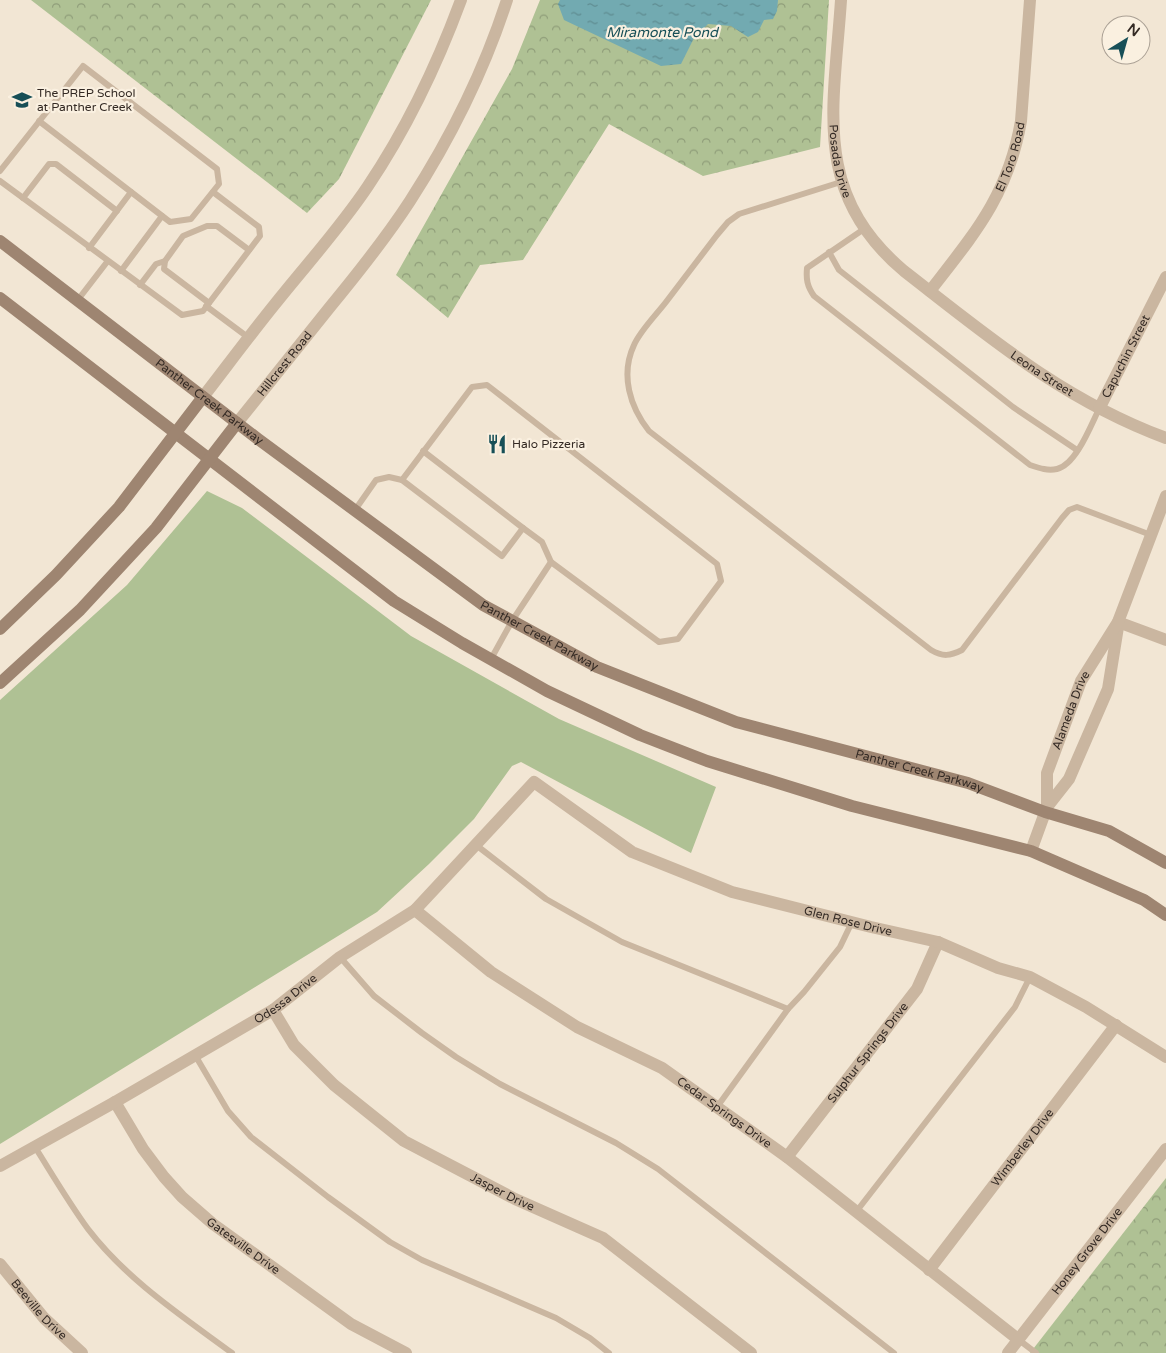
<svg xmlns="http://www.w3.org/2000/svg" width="1166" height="1353" viewBox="0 0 1166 1353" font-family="'Varela Round',sans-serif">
	<defs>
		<pattern id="forest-crowns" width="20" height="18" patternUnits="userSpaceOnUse" patternTransform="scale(1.25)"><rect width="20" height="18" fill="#afc194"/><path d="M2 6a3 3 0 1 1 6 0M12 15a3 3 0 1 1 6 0" fill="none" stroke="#8f9d79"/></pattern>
		<pattern id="water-ripples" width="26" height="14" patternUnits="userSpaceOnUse" patternTransform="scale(1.25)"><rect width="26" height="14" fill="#72aab1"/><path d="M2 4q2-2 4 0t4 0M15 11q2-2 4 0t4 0" fill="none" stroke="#5e8b90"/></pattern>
	</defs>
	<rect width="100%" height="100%" fill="#f2e6d4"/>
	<path fill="#afc194" d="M 207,491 L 242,508 L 411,636 L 559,719 L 716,787 L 691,853 L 521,762 L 512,766 L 474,819 L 429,864 L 377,912 L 0,1144 L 0,700 L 127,585 Z"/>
	<g fill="url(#forest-crowns)">
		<path d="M 31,0 L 431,0 L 339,179 L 307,213 Z"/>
		<path d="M 540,0 L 829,0 L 820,147 L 703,176 L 609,124 L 523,260 L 480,265 L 448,318 L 396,275 L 512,69 Z"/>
		<path d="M 1166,1178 L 1166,1353 L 1030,1353 Z"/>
	</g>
	<path fill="url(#water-ripples)" d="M 560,0 L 778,0 L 777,11 L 773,19 L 764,20 L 758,32 L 748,37 L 731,26 L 708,24 L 694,38 L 681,64 L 661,66 L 564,20 L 558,4 Z"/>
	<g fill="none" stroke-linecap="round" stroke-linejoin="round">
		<g stroke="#cab6a0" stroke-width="6">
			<path d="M 0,171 L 83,66 L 217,169 L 219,184 L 191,219 L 170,222 L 39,121"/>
			<path d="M 0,181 L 182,315 L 203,311 L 260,236 L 259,227 L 213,192"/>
			<path d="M 841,182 L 739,214 L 728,222 L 717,235 C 700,257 683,280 666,302 C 656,315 640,331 634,345 C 620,375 630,407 649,431 L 931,650 C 943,657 950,656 962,650 L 1062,518 L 1069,510 L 1077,507 L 1151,535"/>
			<path d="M 23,198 L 49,164 L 56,164 L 117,211"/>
			<path d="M 864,229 L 807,268 C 806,279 807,286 814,296 L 1030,465 C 1039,468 1047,471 1057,469 C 1076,465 1091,425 1099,409"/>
			<path d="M 89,248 L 131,192"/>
			<path d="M 829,252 L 839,270 L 1013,407 L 1077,450"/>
			<path d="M 165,261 L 164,269 L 209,303"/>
			<path d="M 121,271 L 162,216"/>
			<path d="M 140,285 L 156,264 L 165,261 L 183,236 L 207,226 L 217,226 L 249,250"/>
			<path d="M 77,301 L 107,262"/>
			<path d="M 206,306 L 249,338"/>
			<path d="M 423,451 L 523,528"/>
			<path d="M 402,480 L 502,556 L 523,528 L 542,542 L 551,562"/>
			<path d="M 355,510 L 376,480 L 389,477 L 402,480 L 472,387 L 487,385 L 717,564 L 721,581 L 678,639 L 659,642 L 551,562 L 512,621 L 491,659"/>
			<path d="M 476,845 L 546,899 L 622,942 L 788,1009"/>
			<path d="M 340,957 L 374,996 L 422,1033 L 456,1057 L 500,1084 L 616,1143 L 658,1169 L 894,1353"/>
			<path d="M 195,1055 L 228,1111 L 251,1137 L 328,1197 L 390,1242 L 422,1260 L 556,1318 L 590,1338 L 609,1353"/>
			<path d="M 717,1107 L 788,1009 L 804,992 L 840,947 L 852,922"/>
			<path d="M 35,1147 C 52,1174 69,1203 88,1229 C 127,1280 182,1316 232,1353"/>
			<path d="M 856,1212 L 1015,1007 L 1030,977"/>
			<path d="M 1019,1340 L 1036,1353"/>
		</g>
		<g stroke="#cab6a0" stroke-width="12">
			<path id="s1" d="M 841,0 C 834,107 811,193 904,271 C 989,337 1063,400 1166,438"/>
			<path id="s2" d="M 930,291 C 974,234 1008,196 1021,121 L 1030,0"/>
			<path id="s3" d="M 1099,409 L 1166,277"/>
			<path d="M 1118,622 L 1166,640"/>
			<path d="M 1047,807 L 1069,779 L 1108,689 L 1118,627"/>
			<path id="s4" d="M 1031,851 L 1047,807 L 1047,773 L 1081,681 L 1118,622 L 1166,496"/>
			<path id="s5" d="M 415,910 L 491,972 L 577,1027 L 662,1068 L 787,1157 L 1019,1340"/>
			<path id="s6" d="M 273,1010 L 294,1045 L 334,1085 L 404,1141 L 515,1199 L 603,1238 L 751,1353"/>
			<path id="s7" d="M 115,1102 L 143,1149 L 164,1177 L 182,1197 L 213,1224 L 351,1324 L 406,1353"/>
			<path id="s8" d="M 787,1157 L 917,989 L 938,942"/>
			<path id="s9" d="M 0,1166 L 115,1102 L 273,1010 L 340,957 L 415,910 L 534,782 L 632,852 L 732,892 L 871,927 L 938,942 L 998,968 L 1030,977 L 1086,1007 L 1166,1057"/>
			<path id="s10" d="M 0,1264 L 44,1318 L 82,1353"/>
			<path id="s11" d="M 929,1270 L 1116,1025"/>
			<path id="s12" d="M 1008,1353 L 1166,1149"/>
		</g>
		<g stroke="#cab6a0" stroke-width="12">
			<path d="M 203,397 C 227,366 250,335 275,304 C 306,265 340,228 368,186 C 407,128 437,65 461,0"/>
			<path id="s13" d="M 237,423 C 268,384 299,346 330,307 C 358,273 386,238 410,201 C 450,139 484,71 507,0"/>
		</g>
		<g stroke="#9e8571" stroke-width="12">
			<path id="s14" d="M 0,241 L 258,439 L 483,605 L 597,667 L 736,722 L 968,783 L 1045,812 L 1109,831 L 1166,863"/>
			<path d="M 0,298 L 394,601 L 462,643 L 547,691 L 640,735 L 707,761 L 852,806 L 1031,851 L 1144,900 L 1166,915"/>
			<path d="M 0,629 L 56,575 L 119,507 L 203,397"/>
			<path d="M 0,683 L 80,610 L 156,528 L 237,423"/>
		</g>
	</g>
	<defs>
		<symbol id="school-bare" viewBox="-9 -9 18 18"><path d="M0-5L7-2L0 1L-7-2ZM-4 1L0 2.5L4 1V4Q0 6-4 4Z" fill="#174f57" stroke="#faf0e0" stroke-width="2.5" paint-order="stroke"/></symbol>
		<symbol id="restaurant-bare" viewBox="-9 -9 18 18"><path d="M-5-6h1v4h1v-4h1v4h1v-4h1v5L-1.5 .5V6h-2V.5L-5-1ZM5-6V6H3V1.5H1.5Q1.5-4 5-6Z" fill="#174f57" stroke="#faf0e0" stroke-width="2.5" paint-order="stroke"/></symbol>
	</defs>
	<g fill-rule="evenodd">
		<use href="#school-bare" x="8" y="86" width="28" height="28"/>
		<use href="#restaurant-bare" x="483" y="430" width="28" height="28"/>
	</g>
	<g text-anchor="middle" stroke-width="4.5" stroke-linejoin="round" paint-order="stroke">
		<g font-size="12" fill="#342a24" stroke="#faf0e0" text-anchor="start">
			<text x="37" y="97">The PREP School<tspan x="37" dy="14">at Panther Creek</tspan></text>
			<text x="512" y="448">Halo Pizzeria</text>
		</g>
		<g font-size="12" fill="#342a24" stroke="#faf0e0">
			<text dy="4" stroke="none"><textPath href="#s2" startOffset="158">El Toro Road</textPath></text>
			<text dy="4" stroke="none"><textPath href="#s1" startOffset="162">Posada Drive</textPath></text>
			<text dy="4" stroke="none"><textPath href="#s3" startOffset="59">Capuchin Street</textPath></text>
			<text dy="4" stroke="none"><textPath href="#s13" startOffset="76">Hillcrest Road</textPath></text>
			<text dy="4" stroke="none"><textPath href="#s1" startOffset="465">Leona Street</textPath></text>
			<text dy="4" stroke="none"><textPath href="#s14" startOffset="264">Panther Creek Parkway</textPath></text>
			<text dy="4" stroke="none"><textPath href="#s14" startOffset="669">Panther Creek Parkway</textPath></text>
			<text dy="4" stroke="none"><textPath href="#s4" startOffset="148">Alameda Drive</textPath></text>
			<text dy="4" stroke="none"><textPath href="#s14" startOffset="1074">Panther Creek Parkway</textPath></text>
			<text dy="4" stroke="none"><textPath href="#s9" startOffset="1011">Glen Rose Drive</textPath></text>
			<text dy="4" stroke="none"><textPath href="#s9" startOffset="331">Odessa Drive</textPath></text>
			<text dy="4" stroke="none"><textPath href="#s8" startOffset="132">Sulphur Springs Drive</textPath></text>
			<text dy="4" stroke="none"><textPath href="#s5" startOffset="371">Cedar Springs Drive</textPath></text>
			<text dy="4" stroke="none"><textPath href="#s11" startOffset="154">Wimberley Drive</textPath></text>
			<text dy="4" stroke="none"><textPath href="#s6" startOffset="298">Jasper Drive</textPath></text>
			<text dy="4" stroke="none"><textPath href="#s7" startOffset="195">Gatesville Drive</textPath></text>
			<text dy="4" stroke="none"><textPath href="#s12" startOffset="129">Honey Grove Drive</textPath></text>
			<text dy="4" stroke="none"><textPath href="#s10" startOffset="60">Beeville Drive</textPath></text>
		</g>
		<g font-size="14" font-style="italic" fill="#174f57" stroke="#faf0e0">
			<text x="662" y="37">Miramonte Pond</text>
		</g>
	</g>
	<g transform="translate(1126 40) rotate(37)"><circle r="24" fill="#faf0e0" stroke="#aba195"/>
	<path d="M0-4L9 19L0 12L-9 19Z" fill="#174f57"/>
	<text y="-8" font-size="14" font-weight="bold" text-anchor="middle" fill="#342a24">N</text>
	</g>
</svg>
